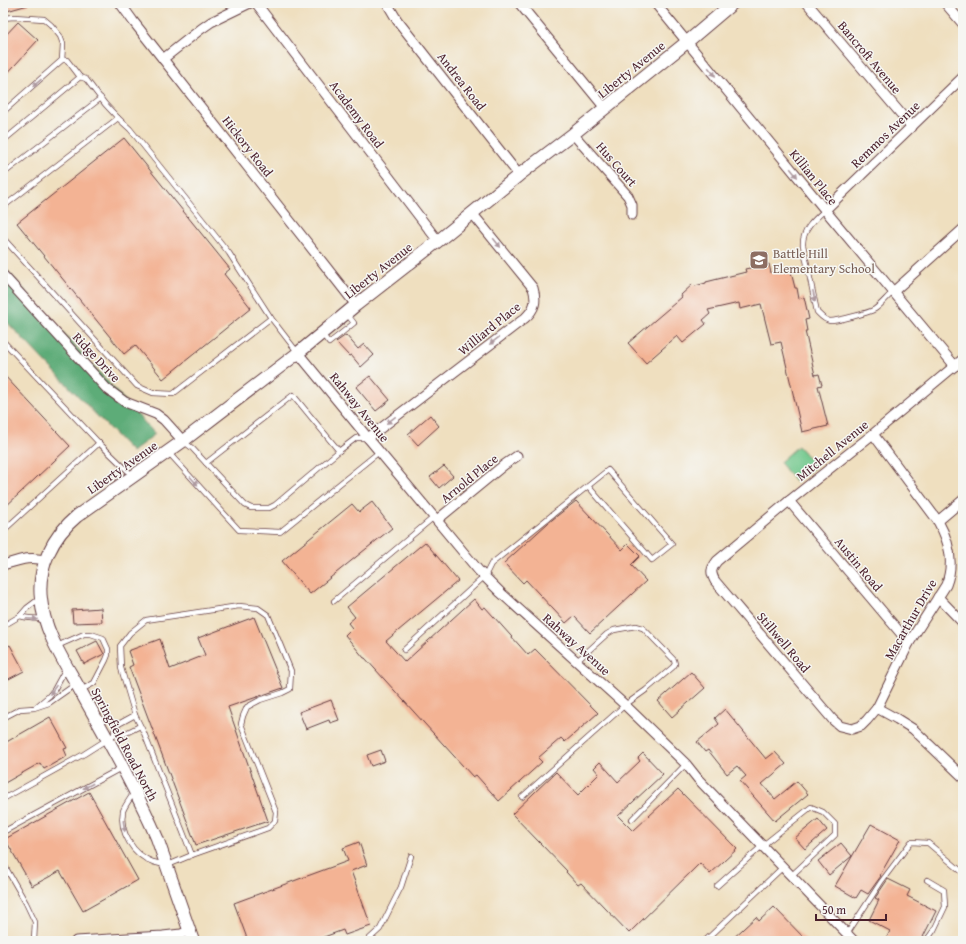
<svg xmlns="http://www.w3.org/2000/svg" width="966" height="944" viewBox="0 0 966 944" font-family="'Gentium Book Plus',serif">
	<rect width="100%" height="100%" fill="#f6f6f2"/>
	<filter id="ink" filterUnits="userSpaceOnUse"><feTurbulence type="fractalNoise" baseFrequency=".025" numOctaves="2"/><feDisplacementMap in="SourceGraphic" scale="8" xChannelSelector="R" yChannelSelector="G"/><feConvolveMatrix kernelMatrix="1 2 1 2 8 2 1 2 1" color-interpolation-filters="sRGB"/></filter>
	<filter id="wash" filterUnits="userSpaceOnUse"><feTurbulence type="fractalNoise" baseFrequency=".012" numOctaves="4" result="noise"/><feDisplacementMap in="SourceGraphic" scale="16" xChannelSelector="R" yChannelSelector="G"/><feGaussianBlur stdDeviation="0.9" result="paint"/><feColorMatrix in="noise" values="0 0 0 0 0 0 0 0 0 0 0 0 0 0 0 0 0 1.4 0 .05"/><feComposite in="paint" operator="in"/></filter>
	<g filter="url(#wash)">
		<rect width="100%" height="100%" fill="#efdfbf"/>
		<path fill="#72c88d" stroke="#5e745c" d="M 798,446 L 816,466 L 795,482 L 780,462 Z"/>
		<path fill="#5dac78" stroke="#546652" d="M 3,266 L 155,434 L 132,452 L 3,318 Z"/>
		<g id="blocks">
			<g fill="#f3b394">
				<path d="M 5,3 L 28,3 L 28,5 L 7,11 Z"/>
				<path d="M 18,22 L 38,40 L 3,78 L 3,38 Z"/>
				<path d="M 124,138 L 230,269 L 224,274 L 251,308 L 163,379 L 135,345 L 124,354 L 17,223 Z"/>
				<path d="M 769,264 L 771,273 L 790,268 L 795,288 L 797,288 L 799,299 L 804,297 L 809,319 L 805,320 L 807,331 L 805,331 L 815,375 L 819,374 L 822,385 L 818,386 L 828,426 L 802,432 L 781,342 L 771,344 L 761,304 L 740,309 L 739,303 L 708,310 L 710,314 L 703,320 L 706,324 L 683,343 L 677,336 L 646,363 L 628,343 L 682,297 L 681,295 L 693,284 L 695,286 L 706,283 L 706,282 L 746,272 L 745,269 Z"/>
				<path d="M 346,335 L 358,349 L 364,344 L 374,355 L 361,367 L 351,355 L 349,356 L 336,342 Z"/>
				<path d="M 3,374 L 70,446 L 3,509 Z"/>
				<path d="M 370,376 L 390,400 L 376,411 L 356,387 Z"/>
				<path d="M 430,415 L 439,426 L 418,445 L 408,434 Z"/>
				<path d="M 444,466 L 453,476 L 439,488 L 430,477 Z"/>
				<path d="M 576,501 L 622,550 L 628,544 L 640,556 L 631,565 L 646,581 L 590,633 L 574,616 L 566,623 L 526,580 L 523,583 L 504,563 L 548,523 Z"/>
				<path d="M 372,502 L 392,528 L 310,594 L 282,561 L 352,504 L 359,512 Z"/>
				<path d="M 425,542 L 458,581 L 386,641 L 405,662 L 474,599 L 482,609 L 485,607 L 528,655 L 535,649 L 598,713 L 565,742 L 561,738 L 538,758 L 542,762 L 499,801 L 476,775 L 473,777 L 365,658 L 364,658 L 345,635 L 352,628 L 348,623 L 355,617 L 347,607 Z"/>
				<path d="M 101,608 L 102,622 L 73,623 L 72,610 Z"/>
				<path d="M 254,617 L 283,688 L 228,707 L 268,821 L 196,845 L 129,667 L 133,665 L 128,651 L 160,639 L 170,669 L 205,655 L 198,638 Z"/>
				<path d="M 97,641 L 104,654 L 84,664 L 77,651 Z"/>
				<path d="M 10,645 L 24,671 L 3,682 L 3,649 Z"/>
				<path d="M 691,672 L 705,688 L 672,717 L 658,701 Z"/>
				<path d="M 331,700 L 339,720 L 330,723 L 329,720 L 306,729 L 299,712 Z"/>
				<path d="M 725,709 L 766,759 L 775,752 L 786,764 L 762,784 L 775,799 L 797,781 L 808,794 L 775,821 L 740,781 L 746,776 L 737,766 L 727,774 L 708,750 L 705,752 L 697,742 L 719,724 L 715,718 Z"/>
				<path d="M 50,717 L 67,748 L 64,749 L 67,756 L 44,769 L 40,763 L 3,784 L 3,744 Z"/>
				<path d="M 381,750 L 385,761 L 371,766 L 367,755 Z"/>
				<path d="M 643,753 L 663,774 L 618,816 L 633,831 L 678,789 L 737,849 L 710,874 L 700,863 L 629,933 L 581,883 L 578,885 L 566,872 L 567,871 L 512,814 L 556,772 L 578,795 L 599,774 L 594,768 L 600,762 L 618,782 L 640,761 L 638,758 Z"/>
				<path d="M 89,792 L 138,880 L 83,911 L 60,871 L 32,886 L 5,839 Z"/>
				<path d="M 818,819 L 827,830 L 805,849 L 795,838 Z"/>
				<path d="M 871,824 L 900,840 L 880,875 L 881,876 L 868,894 L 861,890 L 856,898 L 835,886 Z"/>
				<path d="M 359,842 L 367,865 L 351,871 L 371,926 L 345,935 L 343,930 L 313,941 L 248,941 L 234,903 L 348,861 L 343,848 Z"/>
				<path d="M 841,843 L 852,856 L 829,875 L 818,861 Z"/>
				<path d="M 888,879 L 910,890 L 907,896 L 936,911 L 921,941 L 885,941 L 890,931 L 869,920 L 879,900 L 875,898 Z"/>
				<path d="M 774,907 L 807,941 L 730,941 L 756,917 L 759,921 Z"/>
			</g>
		</g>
	</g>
	<g filter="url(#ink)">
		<use href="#blocks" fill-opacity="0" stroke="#633c41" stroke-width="1"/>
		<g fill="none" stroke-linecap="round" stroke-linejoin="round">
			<defs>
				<g id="service">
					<path d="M 3,18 L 14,17 L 44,19 L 51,25 L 60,36 L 63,44 L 62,60"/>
					<path d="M 3,112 L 62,60 L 67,60 L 80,77"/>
					<path d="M 3,141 L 80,77 L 86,79 L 105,104 L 119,119 L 130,129 L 229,253 L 271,318 L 298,353"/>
					<path d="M 3,174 L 101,98"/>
					<path d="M 3,207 L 118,118"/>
					<path d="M 825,210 C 815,219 802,230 803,245 L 817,312 C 821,316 824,320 830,321 C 837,321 869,313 875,309 C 882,304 887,297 893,292"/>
					<path d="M 3,238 L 137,386 L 153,393 L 173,394 L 271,318"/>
					<path d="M 323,335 L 329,343 L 354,323 L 347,314"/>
					<path d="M 3,341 L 99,443 L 132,475"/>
					<path d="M 183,441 L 192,448 L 245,505 L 251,508 L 269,508 L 275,505 L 339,451 L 356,438 L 367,438"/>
					<path d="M 168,452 L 239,530 L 280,532 L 379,452"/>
					<path d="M 206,463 L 293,395 L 339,451"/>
					<path d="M 3,531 L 99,443"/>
					<path d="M 39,599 L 27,608 L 20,616 C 28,619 35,618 43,619"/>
					<path d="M 334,601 L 434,517"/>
					<path d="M 239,606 L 258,608 L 268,615 L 291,671 L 290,689 L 282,693 L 260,700 L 247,707 L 243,716 L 241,724 L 276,812 L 275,821 L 268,828 L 192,855 L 144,733 L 135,715 L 121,668 L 120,646 L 130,633 L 146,620 Z"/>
					<path d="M 3,626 L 20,616"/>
					<path d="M 57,646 L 84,634 L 91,634 L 103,638 L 108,649 L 108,655 L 106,660 L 94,683 L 81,690"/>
					<path d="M 404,650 L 485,576 L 491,564 L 608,470 L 672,544 L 652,560 L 588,486"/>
					<path d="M 37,706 L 49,696 L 54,690 L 66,668"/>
					<path d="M 3,718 L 20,709 L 34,708 L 49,703 L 76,684"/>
					<path d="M 114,735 L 115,726 L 135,715"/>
					<path d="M 134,792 C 131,798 125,805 123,811 C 119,832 133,855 153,862 C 157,863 161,864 165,865"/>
					<path d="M 522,797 L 625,705 L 646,690 L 673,667 L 675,664 L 674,660 L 643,628 L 636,626 L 614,630 L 607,634 L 577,661"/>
					<path d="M 3,799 L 84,754 L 114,735 L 122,735 L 140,726"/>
					<path d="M 632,819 L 686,764"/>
					<path d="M 3,832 L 121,768"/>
					<path d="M 3,863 L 26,903 L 35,922 L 34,941"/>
					<path d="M 168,865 L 192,855"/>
					<path d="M 717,886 L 762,846 L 811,807 L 823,812 L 835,824 L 835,835 L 791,876"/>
					<path d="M 847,934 L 881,882 L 911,842 L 928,843 L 961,871"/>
					<path d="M 367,941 L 380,929 L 401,887 L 411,856"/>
					<path d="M 705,941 L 783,867"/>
					<path d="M 926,941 L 934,930 L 945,907 L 944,890 L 927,880"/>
				</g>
				<g id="minor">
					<path d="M 120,3 L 133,21 L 163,59 L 356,305"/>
					<path d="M 256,3 L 438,241"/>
					<path d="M 387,3 L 397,20 L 519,175"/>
					<path d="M 519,3 L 605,108"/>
					<path d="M 655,3 L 825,210 L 955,366"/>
					<path d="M 807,3 L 912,127"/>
					<path d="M 945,3 L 963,24"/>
					<path d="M 163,59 L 201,29 L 211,22 L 250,3"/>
					<path d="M 573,134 L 628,196 L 632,205 L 632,215"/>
					<path d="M 825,210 L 963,77"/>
					<path d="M 3,275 L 106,388 L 125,402 L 156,414 L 164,420 L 183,441"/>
					<path d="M 893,292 L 963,229"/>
					<path d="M 298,353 L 368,438 L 479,571 L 501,593 L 625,705 L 686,764 L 698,779 L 854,941"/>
					<path d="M 873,434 L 938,521 C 949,541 955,562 946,585 L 909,643 L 877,708 L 867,720 L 861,726 L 852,729 L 840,726 L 833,720 L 715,581 C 710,572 711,569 717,561 L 789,501 L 873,434 L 963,359"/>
					<path d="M 368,438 L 525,318 C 535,309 537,301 533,288 L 472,213"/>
					<path d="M 789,501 L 909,643"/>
					<path d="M 437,520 L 504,465 L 517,456"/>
					<path d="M 938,521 L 963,500"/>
					<path d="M 3,565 C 17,561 31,555 46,561"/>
					<path d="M 938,597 L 963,623"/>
					<path d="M 877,708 L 897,719 L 913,729 L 963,777"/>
					<path d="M 76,941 L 163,936 L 181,934 L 190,931"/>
				</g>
				<path id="tertiary" d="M 193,941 C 186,921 179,901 172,881 C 167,867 162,852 157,838 C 148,817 138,797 128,778 C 113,748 96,719 80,690 C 64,661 44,632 41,599 C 37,567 53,536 77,516 L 183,441 L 298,353 L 356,305 L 438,241 L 519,175 L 573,134 L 687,42 L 733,3"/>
			</defs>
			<use href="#service" stroke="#633c41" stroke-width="6"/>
			<use href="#minor" stroke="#633c41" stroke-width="11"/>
			<use href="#tertiary" stroke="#633c41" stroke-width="14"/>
			<use href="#service" stroke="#fff" stroke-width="4.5"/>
			<use href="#minor" stroke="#fff" stroke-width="9"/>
			<use href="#tertiary" stroke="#fff" stroke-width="12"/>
		</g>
		<defs><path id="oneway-solid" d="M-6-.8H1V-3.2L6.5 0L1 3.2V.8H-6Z"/></defs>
		<g fill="#ae9aa0">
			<use href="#oneway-solid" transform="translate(712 72) rotate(51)"/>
			<use href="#oneway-solid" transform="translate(37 83) rotate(139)"/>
			<use href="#oneway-solid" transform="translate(794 173) rotate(51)"/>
			<use href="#oneway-solid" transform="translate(497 243) rotate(51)"/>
			<use href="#oneway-solid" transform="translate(814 296) rotate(78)"/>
			<use href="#oneway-solid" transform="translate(494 341) rotate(143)"/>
			<use href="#oneway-solid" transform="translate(391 420) rotate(143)"/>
			<use href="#oneway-solid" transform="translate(194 481) rotate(48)"/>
			<use href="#oneway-solid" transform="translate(32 619) rotate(2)"/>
			<use href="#oneway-solid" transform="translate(53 690) rotate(125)"/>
			<use href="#oneway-solid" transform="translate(88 786) rotate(152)"/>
			<use href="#oneway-solid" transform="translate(124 826) rotate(82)"/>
		</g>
	</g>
	<defs>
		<symbol id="school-square" viewBox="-11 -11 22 22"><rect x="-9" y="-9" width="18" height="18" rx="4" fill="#8d6e63" stroke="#f6f6f2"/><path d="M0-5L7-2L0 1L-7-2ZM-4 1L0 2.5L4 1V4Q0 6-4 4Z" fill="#fff"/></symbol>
	</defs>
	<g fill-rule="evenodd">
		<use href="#school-square" x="748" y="249" width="22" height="22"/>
	</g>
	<g text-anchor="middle" stroke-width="3" stroke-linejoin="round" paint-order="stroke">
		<g font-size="13" fill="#4a1f2b" stroke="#f6f6f2">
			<text transform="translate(870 57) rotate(50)" y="5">Bancroft Avenue</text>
			<text transform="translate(631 69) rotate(-39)" y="5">Liberty Avenue</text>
			<text transform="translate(462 81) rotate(52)" y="5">Andrea Road</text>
			<text transform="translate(357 114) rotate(53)" y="5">Academy Road</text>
			<text transform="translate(885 134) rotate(-44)" y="5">Remmos Avenue</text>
			<text transform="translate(248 146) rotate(52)" y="5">Hickory Road</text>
			<text transform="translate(617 164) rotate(49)" y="5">Hus Court</text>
			<text transform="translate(814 177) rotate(51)" y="5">Killian Place</text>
			<text transform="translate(378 270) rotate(-38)" y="5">Liberty Avenue</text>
			<text transform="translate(489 328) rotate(-39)" y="5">Williard Place</text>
			<text transform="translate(97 357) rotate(47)" y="5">Ridge Drive</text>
			<text transform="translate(360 407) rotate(51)" y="5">Rahway Avenue</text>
			<text transform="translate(832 450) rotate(-39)" y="5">Mitchell Avenue</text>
			<text transform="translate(122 467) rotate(-35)" y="5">Liberty Avenue</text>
			<text transform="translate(469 478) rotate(-39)" y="5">Arnold Place</text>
			<text transform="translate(859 564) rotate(50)" y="5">Austin Road</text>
			<text transform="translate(910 619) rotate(-60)" y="5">Macarthur Drive</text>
			<text transform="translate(784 642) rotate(50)" y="5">Stillwell Road</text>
			<text transform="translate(577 644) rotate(42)" y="5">Rahway Avenue</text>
			<text transform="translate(125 744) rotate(62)" y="5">Springfield Road North</text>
		</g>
		<g font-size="13" fill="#785e54" stroke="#f6f6f2" text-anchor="start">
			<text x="773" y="258">Battle Hill<tspan x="773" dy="15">Elementary School</tspan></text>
		</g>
	</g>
	<rect width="966" height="944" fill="none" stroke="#f6f6f2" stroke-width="16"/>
	<path d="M816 914v6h70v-6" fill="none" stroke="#4a1f2b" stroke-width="2"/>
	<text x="822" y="914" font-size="12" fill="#4a1f2b" stroke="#f6f6f2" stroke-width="3" paint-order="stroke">50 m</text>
</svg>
